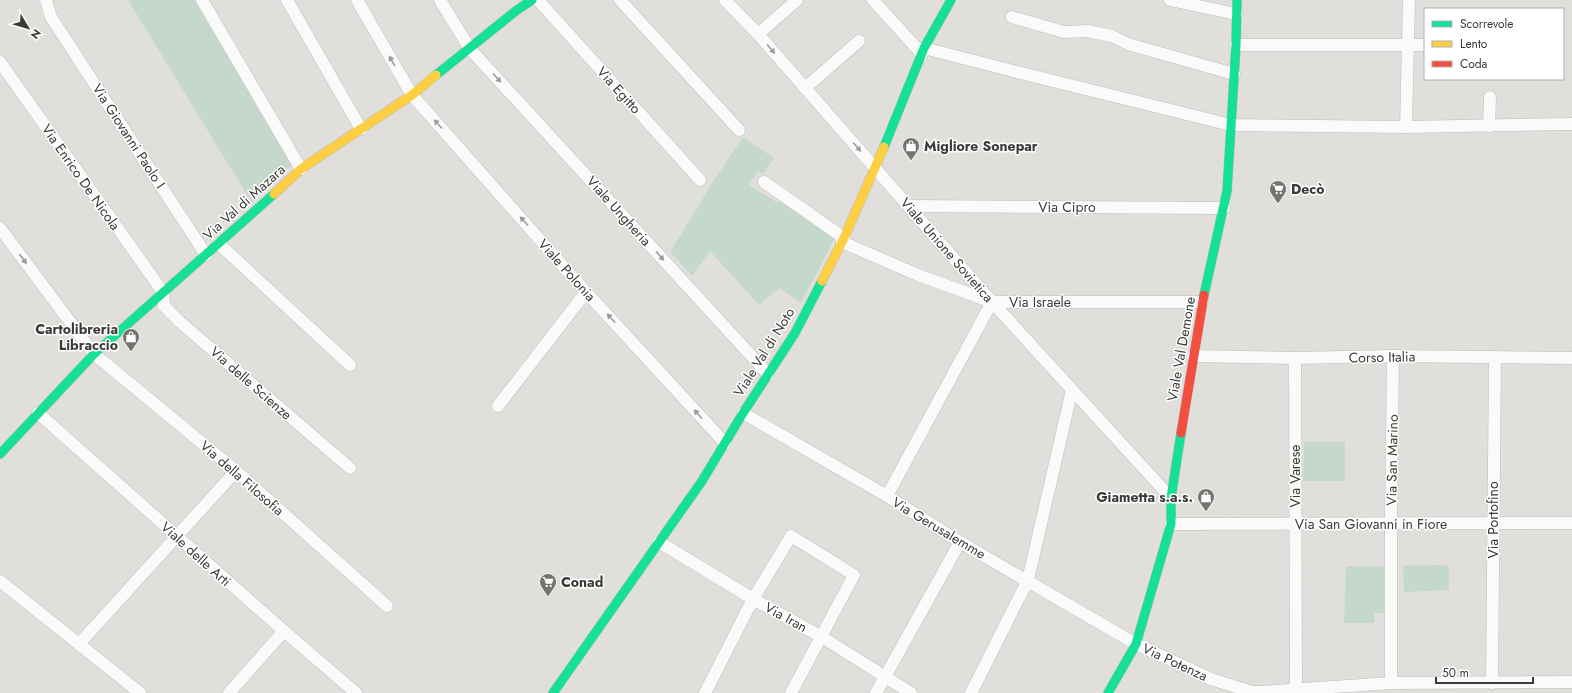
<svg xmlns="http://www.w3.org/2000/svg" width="1572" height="693" viewBox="0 0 1572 693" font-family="Jost,sans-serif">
	<rect width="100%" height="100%" fill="#e1dfdc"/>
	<g fill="#c5d8cc">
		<path d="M 128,0 L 194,0 L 292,165 L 279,175 L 252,203 Z"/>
		<path d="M 743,137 L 774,158 L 763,174 L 758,171 L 749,185 L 778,203 L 782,198 L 835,238 L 801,303 L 780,288 L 759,305 L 710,251 L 692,276 L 670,252 L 713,182 Z"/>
		<path d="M 1304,442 L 1345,442 L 1345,481 L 1303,481 Z"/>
		<path d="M 1438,565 L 1449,566 L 1449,590 L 1404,592 L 1403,566 Z"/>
		<path d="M 1346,566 L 1384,566 L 1384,613 L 1374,613 L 1374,623 L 1344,623 Z"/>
	</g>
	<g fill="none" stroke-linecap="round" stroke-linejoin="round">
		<defs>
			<g id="street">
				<path d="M 46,0 L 51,17 L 206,255"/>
				<path d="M 202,0 L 301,169"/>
				<path d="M 287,0 L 361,129"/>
				<path d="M 357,0 L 412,95 L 586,292 L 725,443"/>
				<path d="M 440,0 L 470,49 L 768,374"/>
				<path d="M 538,0 L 700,180"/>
				<path d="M 620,0 L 739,130"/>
				<path d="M 725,0 L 758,34 L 992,302 L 1171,498"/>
				<path d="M 873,0 L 922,54"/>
				<path d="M 1170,0 L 1236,14"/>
				<path d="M 1012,17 L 1064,32 L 1087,31 L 1112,36 L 1128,44 L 1234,74"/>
				<path d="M 758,34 L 797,0"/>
				<path d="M 1236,45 L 1425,45"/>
				<path d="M 924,48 L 1013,71 L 1231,125 L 1406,127 L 1572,124"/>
				<path d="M 0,62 L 163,292 L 164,306 L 180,322 L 350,468"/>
				<path d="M 805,88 L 859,41"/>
				<path d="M 1489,126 L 1490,97"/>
				<path d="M 1406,127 L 1409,0"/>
				<path d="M 764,182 L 844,238"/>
				<path d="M 909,206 L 1224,208"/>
				<path d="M 0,228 L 94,354 L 236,471 L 387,606"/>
				<path d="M 842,242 L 918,275 L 992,302 L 1202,302"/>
				<path d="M 219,244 L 350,365"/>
				<path d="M 1193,356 L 1295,358 L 1393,356 L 1572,358"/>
				<path d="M 1295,358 L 1296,689"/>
				<path d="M 498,406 L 586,292"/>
				<path d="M 38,413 L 284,631 L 356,693"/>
				<path d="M 743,413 L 887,496 L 960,542 L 1136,644 L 1211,679 L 1252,692 L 1261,692 L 1391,683 L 1572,682"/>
				<path d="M 887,496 L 992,302"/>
				<path d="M 1171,524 L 1572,523"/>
				<path d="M 659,542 L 753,599 L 822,637 L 911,693"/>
				<path d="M 0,581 L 140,693"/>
				<path d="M 79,644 L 236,471"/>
				<path d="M 1391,683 L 1391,524 L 1393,356"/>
				<path d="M 1492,683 L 1495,357"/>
				<path d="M 229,693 L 284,631"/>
				<path d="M 705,693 L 753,599 L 791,536 L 854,575 L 791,693"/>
				<path d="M 876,693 L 960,542"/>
				<path d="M 971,693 L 1028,580 L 1072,390"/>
			</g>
			<g id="fast">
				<path d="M 436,75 L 517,10 L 532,0"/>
				<path d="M 884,147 L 924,48 L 951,0"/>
				<path d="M 1204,295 L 1227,191 L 1236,45 L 1237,0"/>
				<path d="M 0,454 L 94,354 L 274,194"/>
				<path d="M 553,693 L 702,481 L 743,413 L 795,333 L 822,281"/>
				<path d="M 1108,693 L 1136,644 L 1171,524 L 1171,498 L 1181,433"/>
			</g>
			<g id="slow">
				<path d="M 274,194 L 301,169 L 412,95 L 436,75"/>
				<path d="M 822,281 L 844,238 L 884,147"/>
			</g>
			<path id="jam" d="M 1181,433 L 1204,295"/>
		</defs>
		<use href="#street" stroke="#bebdbb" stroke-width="13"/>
		<use href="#fast" stroke="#bebdbb" stroke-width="10"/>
		<use href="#slow" stroke="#bebdbb" stroke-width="10"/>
		<use href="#jam" stroke="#bebdbb" stroke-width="10"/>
		<use href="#street" stroke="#fafafa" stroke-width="12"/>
		<use href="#fast" stroke="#16e098" stroke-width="9"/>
		<use href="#slow" stroke="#ffcf43" stroke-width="9"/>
		<use href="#jam" stroke="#f24e42" stroke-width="9"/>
	</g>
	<defs><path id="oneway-solid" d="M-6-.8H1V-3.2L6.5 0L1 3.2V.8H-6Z"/></defs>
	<g fill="#9a9a98">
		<use href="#oneway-solid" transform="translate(771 49) rotate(49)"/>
		<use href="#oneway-solid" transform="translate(392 61) rotate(-120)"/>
		<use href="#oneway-solid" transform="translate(497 78) rotate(48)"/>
		<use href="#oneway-solid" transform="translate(438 124) rotate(-132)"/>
		<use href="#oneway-solid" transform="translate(857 147) rotate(49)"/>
		<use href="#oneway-solid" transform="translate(524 221) rotate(-132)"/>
		<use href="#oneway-solid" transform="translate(660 256) rotate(48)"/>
		<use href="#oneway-solid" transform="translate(23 259) rotate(53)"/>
		<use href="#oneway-solid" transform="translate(611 318) rotate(-132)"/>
		<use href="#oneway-solid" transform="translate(698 414) rotate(-132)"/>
	</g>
	<defs>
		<symbol id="shop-pin" viewBox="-11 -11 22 30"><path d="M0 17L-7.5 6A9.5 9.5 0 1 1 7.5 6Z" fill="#757471" stroke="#fff"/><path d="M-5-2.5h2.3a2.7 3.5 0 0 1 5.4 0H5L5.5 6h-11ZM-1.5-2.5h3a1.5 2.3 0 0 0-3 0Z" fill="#fff"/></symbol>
		<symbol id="supermarket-pin" viewBox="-11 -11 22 30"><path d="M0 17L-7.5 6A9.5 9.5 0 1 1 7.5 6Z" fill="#757471" stroke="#fff"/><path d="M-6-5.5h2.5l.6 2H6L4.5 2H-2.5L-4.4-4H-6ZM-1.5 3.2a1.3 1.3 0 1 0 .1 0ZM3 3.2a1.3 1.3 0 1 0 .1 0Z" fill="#fff"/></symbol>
	</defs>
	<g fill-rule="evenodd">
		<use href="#shop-pin" x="901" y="136" width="20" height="27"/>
		<use href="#supermarket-pin" x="1268" y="179" width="20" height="27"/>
		<use href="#shop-pin" x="121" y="327" width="20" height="27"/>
		<use href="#shop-pin" x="1196" y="487" width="20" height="27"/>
		<use href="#supermarket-pin" x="538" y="572" width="20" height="27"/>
	</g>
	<g text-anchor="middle" stroke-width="3" stroke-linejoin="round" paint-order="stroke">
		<g font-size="14" fill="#3b3a37" stroke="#fff">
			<text transform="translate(619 90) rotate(48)" y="5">Via Egitto</text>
			<text transform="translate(129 136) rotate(57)" y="5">Via Giovanni Paolo I</text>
			<text transform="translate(81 177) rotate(55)" y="5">Via Enrico De Nicola</text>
			<text transform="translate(244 202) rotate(-42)" y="5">Via Val di Mazara</text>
			<text x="1067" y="212">Via Cipro</text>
			<text transform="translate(619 211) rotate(48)" y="5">Viale Ungheria</text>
			<text transform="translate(947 250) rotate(49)" y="5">Viale Unione Sovietica</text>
			<text transform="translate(567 270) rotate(48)" y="5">Viale Polonia</text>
			<text x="1040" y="307">Via Israele</text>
			<text transform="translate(1181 349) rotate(-80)" y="5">Viale Val Demone</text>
			<text transform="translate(764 352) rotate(-58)" y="5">Viale Val di Noto</text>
			<text transform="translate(1382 357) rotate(-1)" y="5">Corso Italia</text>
			<text transform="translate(251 383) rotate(41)" y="5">Via delle Scienze</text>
			<text transform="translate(1392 460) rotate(-89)" y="5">Via San Marino</text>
			<text transform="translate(1295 476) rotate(-90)" y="5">Via Varese</text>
			<text transform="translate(242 478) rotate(41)" y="5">Via della Filosofia</text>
			<text transform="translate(1493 520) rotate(-90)" y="5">Via Portofino</text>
			<text x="1371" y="529">Via San Giovanni in Fiore</text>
			<text transform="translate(939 528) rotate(31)" y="5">Via Gerusalemme</text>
			<text transform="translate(196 554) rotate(42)" y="5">Viale delle Arti</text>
			<text transform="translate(786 617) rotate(29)" y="5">Via Iran</text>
			<text transform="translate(1175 662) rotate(25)" y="5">Via Potenza</text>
		</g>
		<g font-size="14" font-weight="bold" fill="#3b3a37" stroke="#fff" text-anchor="start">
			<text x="924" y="151">Migliore Sonepar</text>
			<text x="1291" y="194">Decò</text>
			<text x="118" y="334" text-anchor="end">Cartolibreria<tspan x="118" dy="16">Libraccio</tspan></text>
			<text x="1193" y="502" text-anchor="end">Giametta s.a.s.</text>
			<text x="561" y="587">Conad</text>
		</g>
	</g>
	<rect x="1424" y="8" width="140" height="72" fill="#ffffff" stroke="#b1b0af"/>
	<rect x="1432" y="21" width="20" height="6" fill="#16e098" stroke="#b1b0af"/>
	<text x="1460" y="28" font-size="12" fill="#3b3a37">Scorrevole</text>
	<rect x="1432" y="41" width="20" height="6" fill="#ffcf43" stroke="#b1b0af"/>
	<text x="1460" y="48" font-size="12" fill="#3b3a37">Lento</text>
	<rect x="1432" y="61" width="20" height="6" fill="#f24e42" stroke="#b1b0af"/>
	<text x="1460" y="68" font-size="12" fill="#3b3a37">Coda</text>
	<g transform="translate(28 28) rotate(128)" stroke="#ffffff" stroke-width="3" paint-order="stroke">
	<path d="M0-3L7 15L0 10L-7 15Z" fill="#3b3a37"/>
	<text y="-6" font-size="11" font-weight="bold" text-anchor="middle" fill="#3b3a37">N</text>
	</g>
	<path d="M1436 677v6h97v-6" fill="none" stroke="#3b3a37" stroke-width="2"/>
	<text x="1442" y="677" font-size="12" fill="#3b3a37" stroke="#ffffff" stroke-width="3" paint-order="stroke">50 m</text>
</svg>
